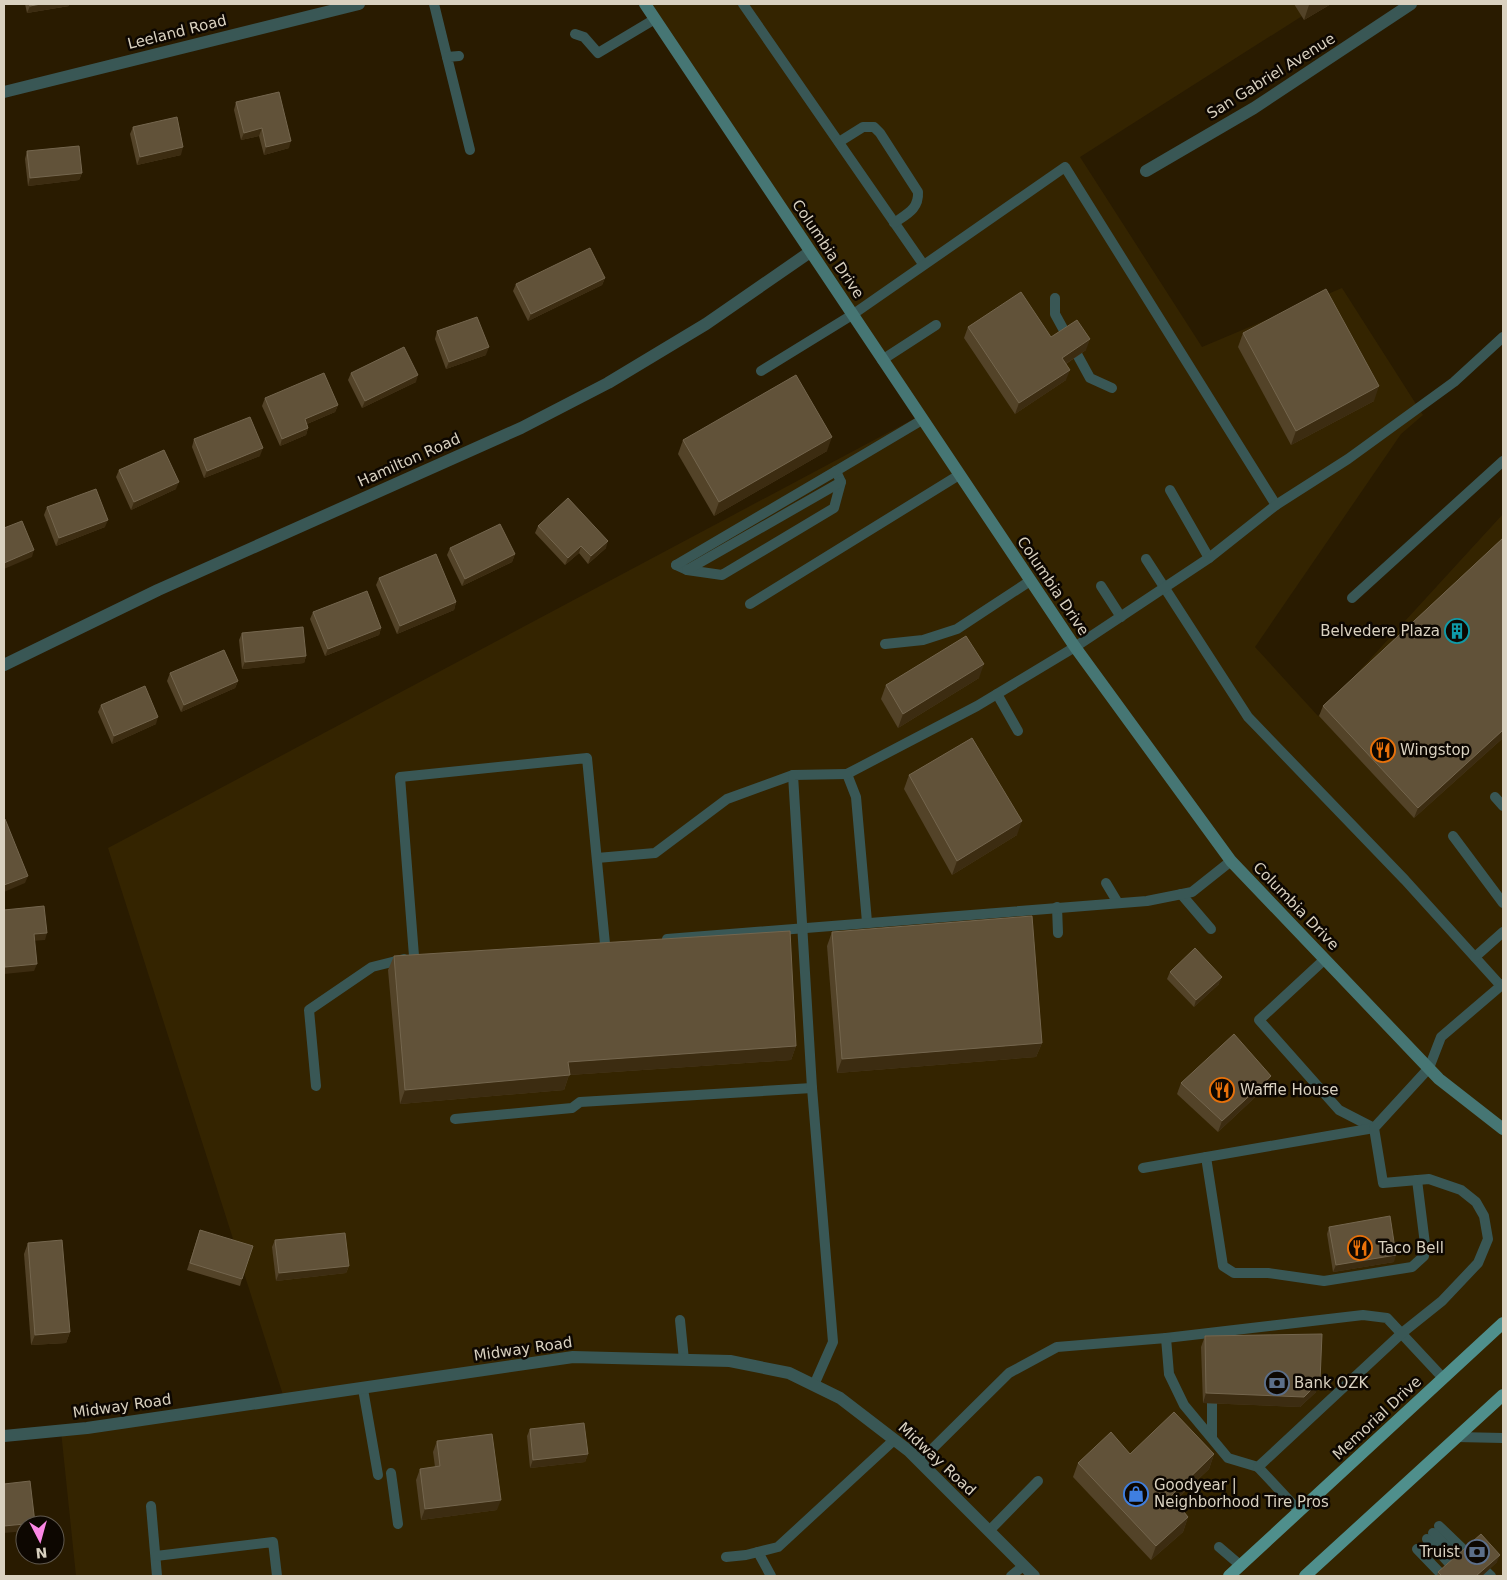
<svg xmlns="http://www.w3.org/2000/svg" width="1507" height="1580" viewBox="0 0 1507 1580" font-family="'DejaVu Sans',sans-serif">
	<rect width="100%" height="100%" fill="#291b00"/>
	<path fill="#342400" d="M 647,4 L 1321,4 L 1080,157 L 1202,347 L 1342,288 L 1423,415 L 1401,434 L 1255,647 L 1318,716 L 1503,514 L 1503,1576 L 76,1576 L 61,1431 L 283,1395 L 108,848 L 921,415 Z"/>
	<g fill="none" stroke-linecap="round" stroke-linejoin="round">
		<g stroke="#395755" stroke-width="10">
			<path d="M 434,4 L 447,57"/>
			<path d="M 743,4 L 923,264"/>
			<path d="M 575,34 L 584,37 L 598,53 L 655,19"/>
			<path d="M 459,56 L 447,57 L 470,150"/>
			<path d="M 839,142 L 863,127 L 874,127 L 880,133 L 918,192 C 919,209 907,214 894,223"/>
			<path d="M 1055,298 L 1055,314 L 1090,378 L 1112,388"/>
			<path d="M 882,360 L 936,325"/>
			<path d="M 761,371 L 852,315 L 1065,167 L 1276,505"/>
			<path d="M 1170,490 L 1209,558"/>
			<path d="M 1146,559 L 1248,717 L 1405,880 L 1501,986"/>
			<path d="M 676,565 L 687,570 L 722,575 L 834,508 L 841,482 L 836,471 L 922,420"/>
			<path d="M 676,565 L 836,471"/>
			<path d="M 687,570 L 841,482"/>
			<path d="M 1101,586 L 1121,617"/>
			<path d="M 1352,598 L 1503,461"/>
			<path d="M 750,604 L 959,475"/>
			<path d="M 885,644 L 923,640 L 957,629 L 1030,581"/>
			<path d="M 997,694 L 1018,731"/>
			<path d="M 1495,797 L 1503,806"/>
			<path d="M 1453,836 L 1503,903"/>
			<path d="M 597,858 L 655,853 L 727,799 L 793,775"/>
			<path d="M 1106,883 L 1118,903"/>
			<path d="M 1181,894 L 1211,929"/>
			<path d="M 1057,907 L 1058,933"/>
			<path d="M 867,922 L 856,797 L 847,774 L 977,706 L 1075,647 L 1209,558 L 1276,505 L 1348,459 L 1454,382 L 1503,337"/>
			<path d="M 667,939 L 1147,901 L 1192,892 L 1231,861"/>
			<path d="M 414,956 L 400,777 L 587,758 L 605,944"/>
			<path d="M 1475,957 L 1503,932"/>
			<path d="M 1325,959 L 1259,1020 L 1339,1110 L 1374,1128"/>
			<path d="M 316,1086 L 309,1010 L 372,967 L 404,959"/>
			<path d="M 455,1119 L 572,1108 L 580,1102 L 812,1088"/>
			<path d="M 1206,1157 L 1223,1266 L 1234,1273 L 1268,1273 L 1324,1281 L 1412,1267 L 1424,1256 L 1425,1244 L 1417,1180"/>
			<path d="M 1143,1168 L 1374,1128"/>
			<path d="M 680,1320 L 684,1360"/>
			<path d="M 1166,1338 L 1363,1315 L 1387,1318 L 1443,1378"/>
			<path d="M 814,1385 L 833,1342 L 812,1088 L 793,775 L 847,774"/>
			<path d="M 363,1389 L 378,1475"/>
			<path d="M 1212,1401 L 1212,1438"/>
			<path d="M 1457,1437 L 1503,1438"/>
			<path d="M 920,1461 L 1009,1373 L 1057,1347 L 1166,1338 L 1169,1374 L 1184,1405 L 1228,1458 L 1258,1467 L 1299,1511"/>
			<path d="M 1258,1467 L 1402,1333 L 1442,1301 L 1478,1263 L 1488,1239 L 1484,1216 L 1476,1202 L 1461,1190 L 1429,1179 L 1383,1183 L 1374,1128 L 1429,1068 L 1441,1037 L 1503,984"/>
			<path d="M 391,1473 L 398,1524"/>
			<path d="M 151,1506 L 157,1576"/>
			<path d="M 1439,1526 L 1491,1576"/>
			<path d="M 989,1531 L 1038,1481"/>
			<path d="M 1433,1533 L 1476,1576"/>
			<path d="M 1427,1539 L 1461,1576"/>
			<path d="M 1219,1547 L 1240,1565"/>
			<path d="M 1417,1549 L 1443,1576"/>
			<path d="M 758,1552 L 771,1576"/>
			<path d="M 156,1556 L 273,1542 L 277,1576"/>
			<path d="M 726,1557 L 746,1555 L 778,1547 L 894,1440"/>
			<path d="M 1011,1576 L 1023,1566"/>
		</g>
		<g stroke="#395755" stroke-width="12">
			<path d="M 4,92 L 359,4"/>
			<path d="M 1146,171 L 1254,108 L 1411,4"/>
			<path d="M 4,665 L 158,590 L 521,428 L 608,383 L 706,324 L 810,252"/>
		</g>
		<path stroke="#395755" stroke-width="12" d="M 4,1436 L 87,1428 L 573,1357 L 730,1361 L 789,1373 L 840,1398 L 909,1451 L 1034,1576"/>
		<path stroke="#467674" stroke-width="12" d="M 645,4 L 1075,647 L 1231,861 L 1439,1079 L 1503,1129"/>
		<g stroke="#4f8f8c" stroke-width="12">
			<path d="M 1229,1576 L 1503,1323"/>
			<path d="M 1305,1576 L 1503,1395"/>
		</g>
	</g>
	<g fill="#534328">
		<path d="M 25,4 L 69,4 L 69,6 L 27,13 Z"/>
		<path d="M 1294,4 L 1331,4 L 1304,20 Z"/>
		<path d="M 236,102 L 289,148 L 264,155 L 259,136 L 241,140 L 234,110 Z"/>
		<path d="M 133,127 L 181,155 L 137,165 L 130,134 Z"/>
		<path d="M 27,151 L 82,173 L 79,180 L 28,186 L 25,159 Z"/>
		<path d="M 605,278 L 602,285 L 528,321 L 513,291 L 516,284 Z"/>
		<path d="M 968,327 L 1086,350 L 1066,364 L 1066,380 L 1015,414 L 964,338 Z"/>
		<path d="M 437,331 L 486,355 L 446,369 L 435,339 Z"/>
		<path d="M 1243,333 L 1374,401 L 1291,445 L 1238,347 Z"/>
		<path d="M 351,373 L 416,382 L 362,408 L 348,380 Z"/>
		<path d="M 265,398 L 338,405 L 335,412 L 307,424 L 308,428 L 306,435 L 280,446 L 262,406 Z"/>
		<path d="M 194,439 L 260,456 L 204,478 L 192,447 Z"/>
		<path d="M 683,440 L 827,451 L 714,516 L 678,454 Z"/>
		<path d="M 119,470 L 176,489 L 131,510 L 116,477 Z"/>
		<path d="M 47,507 L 105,527 L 56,546 L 44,515 Z"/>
		<path d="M 538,526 L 606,548 L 588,564 L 579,553 L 565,565 L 535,533 Z"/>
		<path d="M 1503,538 L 1503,738 L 1414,818 L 1319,716 L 1323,706 Z"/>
		<path d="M 450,548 L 515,554 L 512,562 L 462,586 L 447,555 Z"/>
		<path d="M 379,578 L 456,602 L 454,610 L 397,634 L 376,585 Z"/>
		<path d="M 313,612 L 381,628 L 379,635 L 325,656 L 310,619 Z"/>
		<path d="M 242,633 L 306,656 L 304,663 L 242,669 L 239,640 Z"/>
		<path d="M 170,673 L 238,681 L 235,688 L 181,712 L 167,681 Z"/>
		<path d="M 979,678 L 898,728 L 881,699 L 886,685 Z"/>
		<path d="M 101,705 L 156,724 L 112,744 L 98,712 Z"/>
		<path d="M 909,775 L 1017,835 L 952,875 L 904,789 Z"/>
		<path d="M 832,932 L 1042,1043 L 1036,1057 L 837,1073 L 827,946 Z"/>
		<path d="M 394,956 L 796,1046 L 791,1060 L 569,1075 L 564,1090 L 400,1104 L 388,970 Z"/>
		<path d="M 1170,972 L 1219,984 L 1194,1007 L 1167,979 Z"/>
		<path d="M 1181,1083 L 1267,1086 L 1218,1132 L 1177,1094 Z"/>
		<path d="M 1329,1227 L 1394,1262 L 1333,1272 L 1327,1234 Z"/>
		<path d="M 200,1230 L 242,1279 L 240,1286 L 187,1270 Z"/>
		<path d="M 275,1240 L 349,1266 L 346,1273 L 276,1281 L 272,1247 Z"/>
		<path d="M 28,1243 L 70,1332 L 66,1343 L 31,1345 L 24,1254 Z"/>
		<path d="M 1205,1336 L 1316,1392 L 1300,1407 L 1203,1403 L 1201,1347 Z"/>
		<path d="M 530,1429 L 588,1454 L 585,1462 L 530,1468 L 527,1436 Z"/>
		<path d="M 437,1441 L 497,1510 L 421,1520 L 416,1480 L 420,1469 L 435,1467 L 433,1452 Z"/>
		<path d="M 1130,1454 L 1214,1454 L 1209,1469 L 1175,1501 L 1188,1517 L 1183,1532 L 1151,1560 L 1073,1477 L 1078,1463 Z"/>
		<path d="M 1497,1562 L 1482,1576 L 1437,1576 L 1438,1572 Z"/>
	</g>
	<g fill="#3c2c11">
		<path d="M 41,4 L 69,4 L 69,6 L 27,13 L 30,6 Z"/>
		<path d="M 1312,4 L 1331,4 L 1304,20 L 1309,5 Z"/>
		<path d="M 262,128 L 259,136 L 241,140 L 244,133 Z"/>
		<path d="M 291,141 L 289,148 L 264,155 L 266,147 Z"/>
		<path d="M 183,147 L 181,155 L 137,165 L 140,157 Z"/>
		<path d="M 82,173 L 79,180 L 28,186 L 30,178 Z"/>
		<path d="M 605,278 L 602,285 L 528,321 L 531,314 Z"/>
		<path d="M 1090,339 L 1086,350 L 1058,369 L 1062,358 Z"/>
		<path d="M 489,347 L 486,355 L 446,369 L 449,362 Z"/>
		<path d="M 1070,370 L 1066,380 L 1015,414 L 1019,403 Z"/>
		<path d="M 418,375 L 416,382 L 362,408 L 365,401 Z"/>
		<path d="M 1379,386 L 1374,401 L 1291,445 L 1296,431 Z"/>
		<path d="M 338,405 L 335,412 L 302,426 L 305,419 Z"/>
		<path d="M 308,428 L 306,435 L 280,446 L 282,439 Z"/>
		<path d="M 832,437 L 827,451 L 714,516 L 719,502 Z"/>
		<path d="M 263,448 L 260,456 L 204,478 L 207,471 Z"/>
		<path d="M 179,482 L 176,489 L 131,510 L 134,502 Z"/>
		<path d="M 108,520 L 105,527 L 56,546 L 59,538 Z"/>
		<path d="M 608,541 L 606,548 L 588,564 L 591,556 Z"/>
		<path d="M 581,546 L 579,553 L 565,565 L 568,558 Z"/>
		<path d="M 34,550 L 32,557 L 4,569 L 4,563 Z"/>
		<path d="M 515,554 L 512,562 L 462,586 L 465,579 Z"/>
		<path d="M 456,602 L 454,610 L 397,634 L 400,626 Z"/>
		<path d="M 381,628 L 379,635 L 325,656 L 328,649 Z"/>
		<path d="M 306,656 L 304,663 L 242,669 L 245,662 Z"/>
		<path d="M 984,664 L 979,678 L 898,728 L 903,714 Z"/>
		<path d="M 238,681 L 235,688 L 181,712 L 184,705 Z"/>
		<path d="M 158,717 L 156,724 L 112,744 L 114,736 Z"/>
		<path d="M 1503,730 L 1503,738 L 1414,818 L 1418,808 Z"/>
		<path d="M 1022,821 L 1017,835 L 952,875 L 957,861 Z"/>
		<path d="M 28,876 L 25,883 L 4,892 L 4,885 Z"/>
		<path d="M 47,933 L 45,940 L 31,941 L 34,934 Z"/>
		<path d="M 37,964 L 34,971 L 4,974 L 4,971 L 5,967 Z"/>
		<path d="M 1222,977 L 1219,984 L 1194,1007 L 1196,1000 Z"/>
		<path d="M 1042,1043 L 1036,1057 L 837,1073 L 842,1059 Z"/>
		<path d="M 796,1046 L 791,1060 L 569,1075 L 564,1090 L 400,1104 L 405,1090 L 568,1062 Z"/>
		<path d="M 1271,1076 L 1267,1086 L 1218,1132 L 1222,1121 Z"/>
		<path d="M 1396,1255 L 1394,1262 L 1333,1272 L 1336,1265 Z"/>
		<path d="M 349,1266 L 346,1273 L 276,1281 L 279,1273 Z"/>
		<path d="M 70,1332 L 66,1343 L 31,1345 L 35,1335 Z"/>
		<path d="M 1320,1381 L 1316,1392 L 1300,1407 L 1203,1403 L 1206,1393 Z"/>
		<path d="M 588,1454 L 585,1462 L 530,1468 L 533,1460 Z"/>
		<path d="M 1214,1454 L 1209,1469 L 1165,1510 L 1171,1496 Z"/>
		<path d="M 501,1500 L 497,1510 L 421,1520 L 425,1509 Z"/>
		<path d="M 1188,1517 L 1183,1532 L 1151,1560 L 1156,1546 Z"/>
		<path d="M 35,1523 L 34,1525 L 25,1525 L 25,1531 L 4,1533 L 4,1526 Z"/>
		<path d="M 1500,1555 L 1497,1562 L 1482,1576 L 1476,1576 Z"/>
	</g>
	<g fill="#615239" stroke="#74664e">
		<path d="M 29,4 L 41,4 L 30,6 Z"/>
		<path d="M 279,92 L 291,141 L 266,147 L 262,128 L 244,133 L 236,102 Z"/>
		<path d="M 177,117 L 183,147 L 140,157 L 133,127 Z"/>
		<path d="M 79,146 L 82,173 L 30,178 L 27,151 Z"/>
		<path d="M 590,248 L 605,278 L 531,314 L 516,284 Z"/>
		<path d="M 1326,289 L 1379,386 L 1296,431 L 1243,333 Z"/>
		<path d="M 1021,292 L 1051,337 L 1077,320 L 1090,339 L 1062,358 L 1070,370 L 1019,403 L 968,327 Z"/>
		<path d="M 477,317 L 489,347 L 449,362 L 437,331 Z"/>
		<path d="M 404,347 L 418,375 L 365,401 L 351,373 Z"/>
		<path d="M 324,373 L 338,405 L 305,419 L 308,428 L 282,439 L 265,398 Z"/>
		<path d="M 796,375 L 832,437 L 719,502 L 683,440 Z"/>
		<path d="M 250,417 L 263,448 L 207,471 L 194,439 Z"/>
		<path d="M 164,450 L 179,482 L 134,502 L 119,470 Z"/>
		<path d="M 96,489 L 108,520 L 59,538 L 47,507 Z"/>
		<path d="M 568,498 L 608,541 L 591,556 L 581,546 L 568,558 L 538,526 Z"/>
		<path d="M 22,521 L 34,550 L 4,563 L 4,528 Z"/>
		<path d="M 500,524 L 515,554 L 465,579 L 450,548 Z"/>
		<path d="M 1503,538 L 1503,730 L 1418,808 L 1323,706 Z"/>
		<path d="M 436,554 L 456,602 L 400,626 L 379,578 Z"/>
		<path d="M 367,591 L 381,628 L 328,649 L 313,612 Z"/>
		<path d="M 303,627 L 306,656 L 245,662 L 242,633 Z"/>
		<path d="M 966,636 L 984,664 L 903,714 L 886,685 Z"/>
		<path d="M 224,650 L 238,681 L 184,705 L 170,673 Z"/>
		<path d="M 145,686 L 158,717 L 114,736 L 101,705 Z"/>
		<path d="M 972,738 L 1022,821 L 957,861 L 909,775 Z"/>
		<path d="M 5,819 L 28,876 L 4,885 L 4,820 Z"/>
		<path d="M 44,906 L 47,933 L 34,934 L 37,964 L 5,967 L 4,954 L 4,910 Z"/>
		<path d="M 1032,916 L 1042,1043 L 842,1059 L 832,932 Z"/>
		<path d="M 790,931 L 796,1046 L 568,1062 L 570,1075 L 405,1090 L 394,956 Z"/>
		<path d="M 1195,948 L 1222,977 L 1196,1000 L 1170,972 Z"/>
		<path d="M 1234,1034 L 1271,1076 L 1222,1121 L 1181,1083 Z"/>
		<path d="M 1390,1216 L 1396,1255 L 1336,1265 L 1329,1227 Z"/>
		<path d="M 200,1230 L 253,1246 L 242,1279 L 190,1263 Z"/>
		<path d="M 345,1233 L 349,1266 L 279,1273 L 275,1240 Z"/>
		<path d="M 62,1240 L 70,1332 L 35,1335 L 28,1243 Z"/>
		<path d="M 1322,1334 L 1320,1381 L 1304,1397 L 1206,1393 L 1205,1336 Z"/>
		<path d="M 1174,1412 L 1214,1454 L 1171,1496 L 1188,1517 L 1156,1546 L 1078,1463 L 1111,1432 L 1130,1454 Z"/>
		<path d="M 584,1423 L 588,1454 L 533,1460 L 530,1429 Z"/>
		<path d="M 492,1434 L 501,1500 L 425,1509 L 420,1469 L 440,1466 L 437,1441 Z"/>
		<path d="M 30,1481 L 35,1523 L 4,1526 L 4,1484 Z"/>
		<path d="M 1481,1534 L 1500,1555 L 1476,1576 L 1442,1576 L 1438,1572 Z"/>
	</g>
	<defs>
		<symbol id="building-ring" viewBox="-11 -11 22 22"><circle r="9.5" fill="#0d0701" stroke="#0f9aa8" stroke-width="1.5"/><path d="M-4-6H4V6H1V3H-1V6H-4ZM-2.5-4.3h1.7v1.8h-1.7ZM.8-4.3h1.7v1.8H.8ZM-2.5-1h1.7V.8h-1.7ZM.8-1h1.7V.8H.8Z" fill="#0f9aa8"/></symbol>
		<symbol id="restaurant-ring" viewBox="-11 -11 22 22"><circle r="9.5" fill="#0d0701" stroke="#e8710a" stroke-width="1.5"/><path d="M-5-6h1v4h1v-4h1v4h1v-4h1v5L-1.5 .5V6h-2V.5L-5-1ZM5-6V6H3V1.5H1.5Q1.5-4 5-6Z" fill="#e8710a"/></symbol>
		<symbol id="bank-ring" viewBox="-11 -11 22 22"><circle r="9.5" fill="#0d0701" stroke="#5c6f8a" stroke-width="1.5"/><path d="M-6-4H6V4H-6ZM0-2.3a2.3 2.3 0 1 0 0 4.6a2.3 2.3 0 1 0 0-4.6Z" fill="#5c6f8a"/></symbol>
		<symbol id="shop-ring" viewBox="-11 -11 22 22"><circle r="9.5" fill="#0d0701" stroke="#3f7fe0" stroke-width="1.5"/><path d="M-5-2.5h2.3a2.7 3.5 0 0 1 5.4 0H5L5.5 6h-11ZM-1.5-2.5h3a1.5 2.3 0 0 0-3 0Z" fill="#3f7fe0"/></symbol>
	</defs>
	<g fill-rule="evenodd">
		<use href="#building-ring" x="1443" y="617" width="28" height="28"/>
		<use href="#restaurant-ring" x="1369" y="736" width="28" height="28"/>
		<use href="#restaurant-ring" x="1208" y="1076" width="28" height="28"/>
		<use href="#restaurant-ring" x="1346" y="1234" width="28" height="28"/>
		<use href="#bank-ring" x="1263" y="1369" width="28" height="28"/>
		<use href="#shop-ring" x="1122" y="1480" width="28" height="28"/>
		<use href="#bank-ring" x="1463" y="1538" width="28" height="28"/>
	</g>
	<g text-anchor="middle" stroke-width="5" stroke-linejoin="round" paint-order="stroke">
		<g font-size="15" fill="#d9d1c0" stroke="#0d0701">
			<text transform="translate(177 32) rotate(-14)" y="5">Leeland Road</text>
			<text transform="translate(1271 76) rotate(-32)" y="5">San Gabriel Avenue</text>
			<text transform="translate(828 249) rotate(56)" y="5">Columbia Drive</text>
			<text transform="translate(409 460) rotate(-24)" y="5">Hamilton Road</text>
			<text transform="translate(1053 586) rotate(56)" y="5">Columbia Drive</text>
			<text transform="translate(1296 906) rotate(46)" y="5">Columbia Drive</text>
			<text transform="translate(523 1349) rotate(-8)" y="5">Midway Road</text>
			<text transform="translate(122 1406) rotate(-8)" y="5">Midway Road</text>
			<text transform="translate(1377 1418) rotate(-43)" y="5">Memorial Drive</text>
			<text transform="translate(937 1459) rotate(43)" y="5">Midway Road</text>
		</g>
		<g font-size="15" fill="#d9d1c0" stroke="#0d0701" text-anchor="start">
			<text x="1440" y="636" text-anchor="end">Belvedere Plaza</text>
			<text x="1400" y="755">Wingstop</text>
			<text x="1240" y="1095">Waffle House</text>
			<text x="1378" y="1253">Taco Bell</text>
			<text x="1294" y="1388">Bank OZK</text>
			<text x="1154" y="1490">Goodyear |<tspan x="1154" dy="17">Neighborhood Tire Pros</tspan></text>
			<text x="1460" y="1557" text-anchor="end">Truist</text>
		</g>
	</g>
	<rect width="1507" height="1580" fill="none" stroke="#d9d1c0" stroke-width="10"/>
	<g transform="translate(40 1540) rotate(174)"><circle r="24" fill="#0d0701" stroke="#5f584d"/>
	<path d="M0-4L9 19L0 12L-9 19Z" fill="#fb87e5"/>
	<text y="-8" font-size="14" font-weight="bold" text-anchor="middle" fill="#d9d1c0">N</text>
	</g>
</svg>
